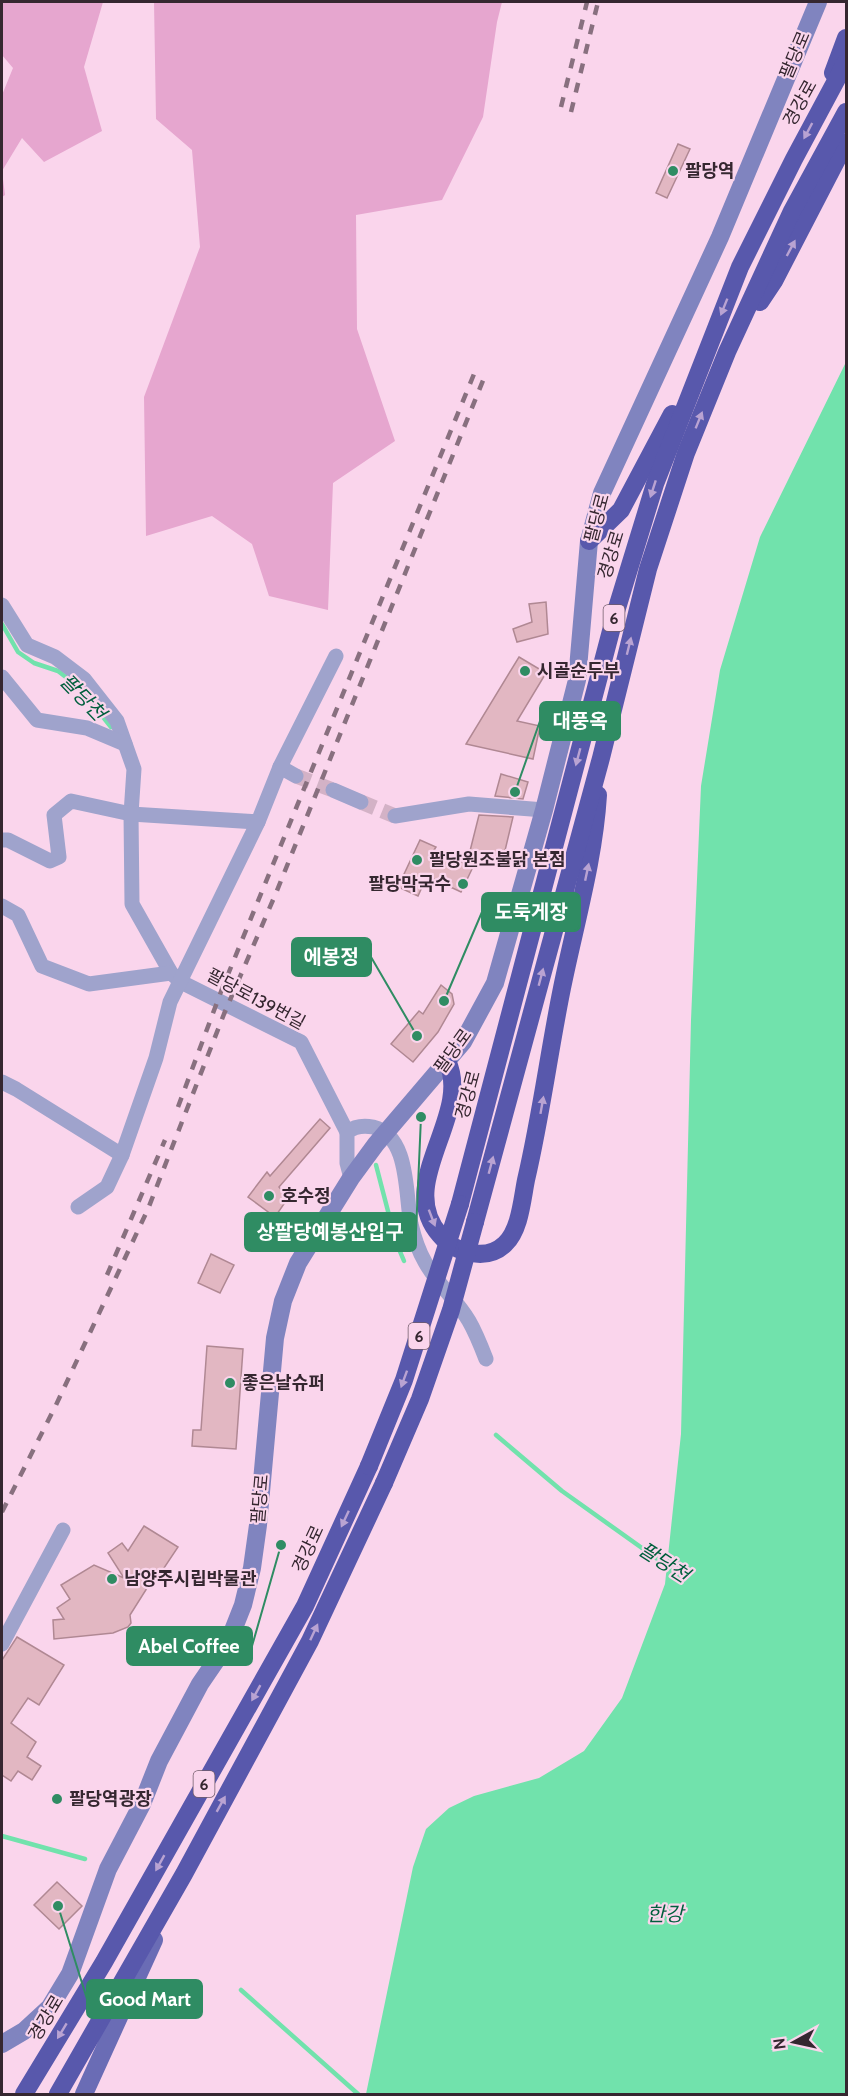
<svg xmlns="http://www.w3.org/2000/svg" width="848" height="2096" viewBox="0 0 848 2096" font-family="Cabin,'Noto Sans KR',sans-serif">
	<rect width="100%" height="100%" fill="#fad5ec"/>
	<g fill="#e6a6cf">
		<path d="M 2,2 L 103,2 L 84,67 L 102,131 L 44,162 L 22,138 L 2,171 L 5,195 L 2,197 L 2,95 L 13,68 L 2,55 Z"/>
		<path d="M 154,2 L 502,2 L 497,22 L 483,117 L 442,200 L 356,215 L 357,329 L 395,441 L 333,483 L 328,610 L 269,596 L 252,544 L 212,516 L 146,536 L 144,397 L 200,247 L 192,150 L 156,119 Z"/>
	</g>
	<path fill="#71e2ac" d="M 846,362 L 846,2094 L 366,2094 L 413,1867 L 426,1829 L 449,1808 L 474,1796 L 539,1778 L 584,1751 L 622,1698 L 665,1584 L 681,1434 L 691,1020 L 701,786 L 720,670 L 760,537 Z"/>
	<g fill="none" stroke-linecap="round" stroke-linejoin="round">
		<g stroke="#71e2ac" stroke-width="4.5">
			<path d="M 2,624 L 18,652 L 34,663 L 58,671 L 80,688 L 111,727"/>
			<path d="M 376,1165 L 396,1242 L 404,1261"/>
			<path d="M 496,1435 L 562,1491 L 670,1568"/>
			<path d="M 2,1836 L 85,1859"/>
			<path d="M 241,1990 L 358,2094"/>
		</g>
	</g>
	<g fill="#e2b7c2" stroke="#b08893" stroke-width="1.5">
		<path d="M 678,144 L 690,149 L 667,198 L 656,193 Z"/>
		<path d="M 546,602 L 548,634 L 517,642 L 513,629 L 532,622 L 529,604 Z"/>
		<path d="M 519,657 L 546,673 L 517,721 L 540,726 L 533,759 L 466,744 Z"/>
		<path d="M 501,774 L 528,782 L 523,799 L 495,796 Z"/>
		<path d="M 479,815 L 513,817 L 503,859 L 470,851 Z"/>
		<path d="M 420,840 L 436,847 L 434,850 L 473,867 L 461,892 L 427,876 L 418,896 L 398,887 Z"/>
		<path d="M 441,985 L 452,994 L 454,1004 L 438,1032 L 413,1062 L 391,1044 L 419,1011 L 423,1014 Z"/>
		<path d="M 320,1119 L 330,1128 L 279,1187 L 288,1198 L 275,1217 L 248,1197 L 267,1172 L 270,1176 Z"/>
		<path d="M 211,1254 L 234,1265 L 220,1293 L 198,1283 Z"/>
		<path d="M 207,1346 L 243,1349 L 236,1449 L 192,1446 L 193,1430 L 201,1430 Z"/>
		<path d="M 144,1526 L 178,1547 L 162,1571 L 159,1569 L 130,1615 L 131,1623 L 128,1627 L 113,1633 L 54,1639 L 53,1620 L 64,1619 L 57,1608 L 70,1599 L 61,1585 L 94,1565 L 124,1578 L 108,1553 L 122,1543 L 128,1551 Z"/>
		<path d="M 17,1637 L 64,1665 L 39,1705 L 28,1698 L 11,1723 L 36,1742 L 27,1757 L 41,1766 L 32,1780 L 18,1771 L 11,1781 L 2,1775 L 2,1660 Z"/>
		<path d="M 57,1882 L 82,1906 L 59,1929 L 34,1905 Z"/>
	</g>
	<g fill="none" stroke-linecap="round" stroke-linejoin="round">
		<g stroke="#d3b2c6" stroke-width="15" stroke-dasharray="15 8" stroke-linecap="butt">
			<path d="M 296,776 L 333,790"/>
			<path d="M 361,802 L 395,816"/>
		</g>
		<g stroke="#9fa3cc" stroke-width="15">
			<path d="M 2,605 L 27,645 L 55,657 L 84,679 L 117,721 L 134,769 L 131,814 L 132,904 L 171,973 L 181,982 L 301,1042 L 347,1132"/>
			<path d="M 2,677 L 37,720 L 87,728 L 125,744"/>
			<path d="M 280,767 L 296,776"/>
			<path d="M 333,790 L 361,802"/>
			<path d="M 395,816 L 469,804 L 544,810"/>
			<path d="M 2,840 L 8,840 L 50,861 L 59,857 L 54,815 L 71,801 L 131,814 L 258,822"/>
			<path d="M 2,906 L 18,915 L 42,966 L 89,984 L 171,973"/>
			<path d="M 2,1082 L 16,1089 L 122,1155"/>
			<path d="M 351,1178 L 347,1163 L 347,1132 C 355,1126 363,1125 373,1127 C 410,1136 405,1195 411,1224 C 414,1237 418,1250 425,1262 C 437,1284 457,1300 469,1321 C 476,1333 481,1346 486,1359"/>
			<path d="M 78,1207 L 107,1187 L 122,1155 L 156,1058 L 170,1002 L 258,822 L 280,767 L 336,656"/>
			<path d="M 2,1644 L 63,1530"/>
		</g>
		<path stroke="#8084bf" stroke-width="18" d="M 2,2044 L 24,2031 L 50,2007 L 70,1974 L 108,1869 L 142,1804 L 159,1761 L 200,1684 L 228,1643 L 243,1605 L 252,1568 L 258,1525 L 275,1338 L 283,1301 L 298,1263 L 351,1178 L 376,1144 L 463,1042 L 495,983 L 544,810 L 577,680 L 589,541 L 602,493 L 720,237 L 818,2"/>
		<path stroke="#6a6cb5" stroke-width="18" d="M 84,2094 L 154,1940"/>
		<g stroke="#5858ac" stroke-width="18">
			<path d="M 833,73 L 846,38"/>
			<path d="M 760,302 L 774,281 L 846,142"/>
			<path d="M 589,541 L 621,510 L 672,414"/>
			<path d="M 447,1061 C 473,1115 394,1183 440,1235 C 455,1253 486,1262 505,1244 C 520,1230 522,1200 526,1180 C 541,1116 549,1052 562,988 C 575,924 594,860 598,795"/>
			<path d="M 460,1204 L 617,608 L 655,484 L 740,267 L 794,159 L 846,62"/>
			<path d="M 475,1222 L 601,758 L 648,569 L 686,453 L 727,352 L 792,211 L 846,112"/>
			<path d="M 24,2094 L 104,1962 L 305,1606 L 369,1466"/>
			<path d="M 58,2094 L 184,1874 L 310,1641 L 384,1483"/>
		</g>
		<g stroke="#88707f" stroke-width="4.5" stroke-dasharray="10 10" stroke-linecap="butt">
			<path d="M 561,107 L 587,2"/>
			<path d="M 571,112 L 598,2"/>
			<path d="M 178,1107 L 222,989 L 474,374"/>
			<path d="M 107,1275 L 165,1140"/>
			<path d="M 2,1512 L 56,1405 L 148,1209 L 224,1014 L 276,893 L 484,378"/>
		</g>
		<g stroke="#5858ac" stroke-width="18">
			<path d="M 369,1466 L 404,1380 L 460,1204"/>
			<path d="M 384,1483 L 420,1399 L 451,1310 L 475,1222"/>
		</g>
	</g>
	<defs><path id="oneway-solid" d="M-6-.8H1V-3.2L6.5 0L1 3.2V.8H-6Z" transform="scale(1.5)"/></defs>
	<g fill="#b9a3d2">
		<use href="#oneway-solid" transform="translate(808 131) rotate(118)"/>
		<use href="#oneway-solid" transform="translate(791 248) rotate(-62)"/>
		<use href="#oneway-solid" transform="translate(724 307) rotate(112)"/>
		<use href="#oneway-solid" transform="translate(699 420) rotate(-68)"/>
		<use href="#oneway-solid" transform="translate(653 489) rotate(108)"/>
		<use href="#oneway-solid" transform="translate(629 646) rotate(-76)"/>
		<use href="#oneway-solid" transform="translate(578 757) rotate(105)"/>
		<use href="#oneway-solid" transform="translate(587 872) rotate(-78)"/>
		<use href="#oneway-solid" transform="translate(541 977) rotate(-75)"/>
		<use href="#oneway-solid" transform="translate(542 1105) rotate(-80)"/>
		<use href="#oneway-solid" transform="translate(491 1165) rotate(-75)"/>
		<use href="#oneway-solid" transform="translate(432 1218) rotate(69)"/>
		<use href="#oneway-solid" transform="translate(404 1379) rotate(110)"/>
		<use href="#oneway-solid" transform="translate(345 1519) rotate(115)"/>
		<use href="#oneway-solid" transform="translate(314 1632) rotate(-65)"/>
		<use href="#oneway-solid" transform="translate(256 1693) rotate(119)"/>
		<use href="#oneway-solid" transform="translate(221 1804) rotate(-61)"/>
		<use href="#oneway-solid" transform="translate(160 1863) rotate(119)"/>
		<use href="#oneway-solid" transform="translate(62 2031) rotate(121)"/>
	</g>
	<g fill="#2f8c63" stroke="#fad5ec" stroke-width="2">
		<circle cx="673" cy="171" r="6"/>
		<circle cx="525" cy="671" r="6"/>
		<circle cx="417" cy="860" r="6"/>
		<circle cx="463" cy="884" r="6"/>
		<circle cx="269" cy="1196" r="6"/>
		<circle cx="230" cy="1383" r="6"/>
		<circle cx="112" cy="1579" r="6"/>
		<circle cx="57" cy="1799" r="6"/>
	</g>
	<g text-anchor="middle" stroke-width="4.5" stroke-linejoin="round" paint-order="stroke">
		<g fill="#fad5ec" stroke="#705b68" stroke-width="1.5">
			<rect x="603.5" y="605" width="21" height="26" rx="4.5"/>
			<rect x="408.5" y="1323" width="21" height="26" rx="4.5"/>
			<rect x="193.5" y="1771" width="21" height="26" rx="4.5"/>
		</g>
		<g font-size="16" font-weight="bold" fill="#352730">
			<text x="614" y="624">6</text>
			<text x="419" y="1342">6</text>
			<text x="204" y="1790">6</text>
		</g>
		<g font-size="18" fill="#352730" stroke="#fad5ec">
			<text transform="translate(795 55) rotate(-67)" y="6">팔당로</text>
			<text transform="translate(800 103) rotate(-61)" y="6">경강로</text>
			<text transform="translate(597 518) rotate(-75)" y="6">팔당로</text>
			<text transform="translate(611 555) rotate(-73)" y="6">경강로</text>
			<text transform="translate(256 999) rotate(28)" y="6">팔당로139번길</text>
			<text transform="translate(453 1051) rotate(-54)" y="6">팔당로</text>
			<text transform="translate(468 1095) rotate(-75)" y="6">경강로</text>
			<text transform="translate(260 1499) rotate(-85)" y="6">팔당로</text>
			<text transform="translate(308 1549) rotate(-65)" y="6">경강로</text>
			<text transform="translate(46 2018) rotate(-59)" y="6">경강로</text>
		</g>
		<g font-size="18" font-weight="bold" fill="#352730" stroke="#fad5ec" text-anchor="start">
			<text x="685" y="177">팔당역</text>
			<text x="537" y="677">시골순두부</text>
			<text x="429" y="866">팔당원조불닭 본점</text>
			<text x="451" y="890" text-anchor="end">팔당막국수</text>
			<text x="281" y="1202">호수정</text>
			<text x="242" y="1389">좋은날슈퍼</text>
			<text x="124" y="1585">남양주시립박물관</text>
			<text x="69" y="1805">팔당역광장</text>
		</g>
		<g font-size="20" font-style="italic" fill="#005f3d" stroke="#fad5ec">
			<text transform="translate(83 697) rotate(46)" y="7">팔당천</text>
			<text transform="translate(664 1562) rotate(33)" y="7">팔당천</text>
			<text x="665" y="1921">한강</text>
		</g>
	</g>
	<path fill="none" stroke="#2f8c63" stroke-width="2" d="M515 792L540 721M444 1001L482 912M417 1036L371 957M421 1117L416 1232M281 1545L252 1646M58 1906L87 1999"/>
	<g fill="#2f8c63" stroke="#fad5ec" stroke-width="2">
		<circle cx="515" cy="792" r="6"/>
		<circle cx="444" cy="1001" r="6"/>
		<circle cx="417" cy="1036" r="6"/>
		<circle cx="421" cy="1117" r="6"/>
		<circle cx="281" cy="1545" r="6"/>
		<circle cx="58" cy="1906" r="6"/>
	</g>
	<g fill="#2f8c63" stroke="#2f8c63" stroke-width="2">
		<rect x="540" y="702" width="80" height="38" rx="6"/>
		<rect x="482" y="893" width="98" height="38" rx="6"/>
		<rect x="292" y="938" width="79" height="38" rx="6"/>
		<rect x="245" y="1213" width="171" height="38" rx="6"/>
		<rect x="127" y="1627" width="125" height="38" rx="6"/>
		<rect x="87" y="1980" width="115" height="38" rx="6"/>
	</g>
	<g font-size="20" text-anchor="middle" font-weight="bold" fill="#fff">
		<text x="580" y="728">대풍옥</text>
		<text x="531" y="919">도둑게장</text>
		<text x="331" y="964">에봉정</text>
		<text x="330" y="1239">상팔당예봉산입구</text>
		<text x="189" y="1653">Abel Coffee</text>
		<text x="145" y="2006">Good Mart</text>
	</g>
	<rect width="848" height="2096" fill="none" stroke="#352730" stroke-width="6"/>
	<g transform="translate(794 2042) rotate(262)" stroke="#fad5ec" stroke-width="4.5" paint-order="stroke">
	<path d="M0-4.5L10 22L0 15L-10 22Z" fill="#352730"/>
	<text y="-9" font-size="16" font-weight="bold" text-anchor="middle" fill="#352730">N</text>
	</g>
</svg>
